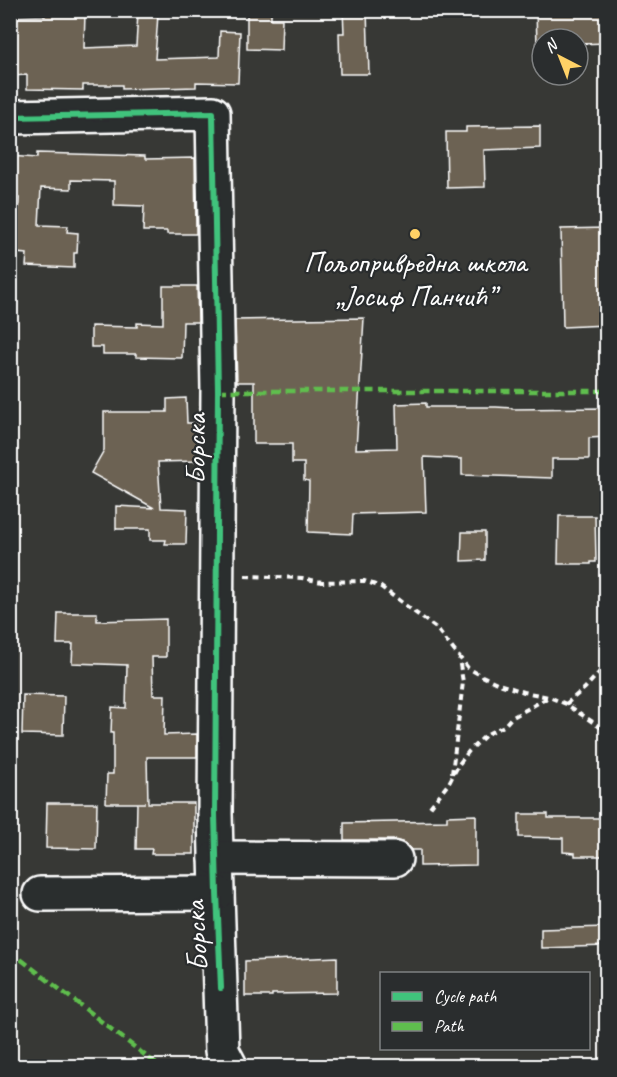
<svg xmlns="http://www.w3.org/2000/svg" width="617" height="1077" viewBox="0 0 617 1077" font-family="Caveat,sans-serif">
	<rect width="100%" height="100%" fill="#373835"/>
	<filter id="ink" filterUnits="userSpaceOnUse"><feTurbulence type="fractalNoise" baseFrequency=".0167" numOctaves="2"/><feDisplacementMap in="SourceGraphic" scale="12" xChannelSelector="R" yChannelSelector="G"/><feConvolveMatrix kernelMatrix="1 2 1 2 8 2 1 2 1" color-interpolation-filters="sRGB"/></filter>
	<g filter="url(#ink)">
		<g fill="#6c6253" stroke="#fff" stroke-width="1.5">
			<path d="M 247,10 L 271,11 L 271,19 L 282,19 L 281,50 L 247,49 Z"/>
			<path d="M 343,10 L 367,10 L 369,74 L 340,74 L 339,33 L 344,33 Z"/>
			<path d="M 536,10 L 606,10 L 606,43 L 578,44 L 578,39 L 542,39 L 542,45 L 537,45 Z"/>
			<path d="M 45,12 L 85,13 L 84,48 L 136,46 L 138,13 L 158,14 L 155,59 L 219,57 L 220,31 L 240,32 L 238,83 L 196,82 L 196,87 L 122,89 L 122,85 L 83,85 L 83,90 L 27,89 L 27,75 L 10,76 L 10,17 L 45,16 Z"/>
			<path d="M 540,126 L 540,148 L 484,150 L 485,187 L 447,188 L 446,132 L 466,132 L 466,127 Z"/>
			<path d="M 37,153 L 145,156 L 145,159 L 195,158 L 196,234 L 167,234 L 167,231 L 143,231 L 144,206 L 114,205 L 114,181 L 71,180 L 71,189 L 41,188 L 39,225 L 68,226 L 67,232 L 78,233 L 77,253 L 74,253 L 74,268 L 26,266 L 27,254 L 16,253 L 19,198 L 10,198 L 10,156 L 37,158 Z"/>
			<path d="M 606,228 L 606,325 L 563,327 L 561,229 Z"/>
			<path d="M 163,286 L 197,286 L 198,322 L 183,322 L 182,358 L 136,357 L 136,354 L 103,354 L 103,347 L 91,347 L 91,326 L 137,327 L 137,323 L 163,324 Z"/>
			<path d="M 364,318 L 356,449 L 397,448 L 396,404 L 426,403 L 426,407 L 496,407 L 512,408 L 512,409 L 606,408 L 606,437 L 589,438 L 589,459 L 552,459 L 552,478 L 462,475 L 462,459 L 424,457 L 426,512 L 353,514 L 352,534 L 308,532 L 309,481 L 304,480 L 304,463 L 292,463 L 292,444 L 254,444 L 254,382 L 237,382 L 235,320 Z"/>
			<path d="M 186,398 L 187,423 L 199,423 L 199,461 L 158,462 L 161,508 L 187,509 L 186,544 L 165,544 L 166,540 L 150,540 L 150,529 L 116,529 L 116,506 L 154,508 L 91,473 L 104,450 L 104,412 L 167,412 L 167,399 Z"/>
			<path d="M 559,516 L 595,516 L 596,562 L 591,562 L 591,564 L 558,564 Z"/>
			<path d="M 462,532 L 485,532 L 485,560 L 461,561 Z"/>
			<path d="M 58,613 L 97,613 L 97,621 L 166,619 L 166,657 L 152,657 L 153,695 L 165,695 L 164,735 L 197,734 L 197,757 L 147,757 L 148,803 L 194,803 L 194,854 L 151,854 L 152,849 L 136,849 L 137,803 L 145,803 L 106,803 L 107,774 L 113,774 L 113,733 L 111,733 L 112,707 L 126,708 L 127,665 L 72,663 L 73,644 L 57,644 Z"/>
			<path d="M 23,695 L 64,696 L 63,735 L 22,734 Z"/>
			<path d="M 47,803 L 97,803 L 96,849 L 46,848 Z"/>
			<path d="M 519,814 L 548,814 L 548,818 L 606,818 L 606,856 L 575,856 L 575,853 L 563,852 L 563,838 L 519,837 Z"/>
			<path d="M 476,815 L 476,865 L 420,866 L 420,850 L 412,850 L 404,843 L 395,840 L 344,840 L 344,823 L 447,821 L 447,816 Z"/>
			<path d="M 606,927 L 606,946 L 541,948 L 541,929 Z"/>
			<path d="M 337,957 L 337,993 L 272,994 L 272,996 L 245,996 L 245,961 Z"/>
		</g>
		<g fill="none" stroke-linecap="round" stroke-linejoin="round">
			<defs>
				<g id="minor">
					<path d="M 10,117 L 213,113 L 218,391 L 215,814 L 217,893 L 222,1051 L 230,1066"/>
					<path d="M 216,858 L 395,859"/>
					<path d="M 40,894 L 217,893"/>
				</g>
			</defs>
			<use href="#minor" stroke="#fff" stroke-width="38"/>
			<g stroke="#fff" stroke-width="4" stroke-dasharray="6 4.5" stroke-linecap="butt">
				<path d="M 245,576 L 302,578 L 322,582 L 364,581 L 381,587 L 436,628 L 468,668 L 480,675 L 499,684 L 524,692 L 549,697 L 566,704 L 606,731"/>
				<path d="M 566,704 L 585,688 L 606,665"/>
				<path d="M 452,774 L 463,682 L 459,659"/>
				<path d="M 430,807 L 449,783 L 459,764 L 469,751 L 487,734 L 504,726 L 511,718 L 549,697"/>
			</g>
			<use href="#minor" stroke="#2a2d2e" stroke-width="33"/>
			<g stroke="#5fbe4e" stroke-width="4.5" stroke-dasharray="9 4.5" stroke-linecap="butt">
				<path d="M 218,391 L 606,391"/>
				<path d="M 10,951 L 159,1066"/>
				<path d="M 227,1066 L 228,1063"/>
			</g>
			<defs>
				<path id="cycleway" d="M 10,117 L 213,113 L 218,391 L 215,814 L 217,893 L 221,988"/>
			</defs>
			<use href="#cycleway" stroke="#2a2d2e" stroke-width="10"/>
			<use href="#cycleway" stroke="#40c37c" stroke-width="6"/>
		</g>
	</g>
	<circle fill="#ffd166" stroke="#2a2d2e" stroke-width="2" cx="415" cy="234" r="6"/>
	<g text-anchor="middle" stroke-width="4.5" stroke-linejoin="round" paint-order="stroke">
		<g font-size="30" fill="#fff" stroke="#2a2d2e">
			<text x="415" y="272">Пољопривредна школа<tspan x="415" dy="34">„Јосиф Панчић”</tspan></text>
		</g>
		<g font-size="30" fill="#fff" stroke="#2a2d2e">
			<text transform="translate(195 449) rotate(-90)" y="10">Борска</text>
			<text transform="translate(196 936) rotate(-93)" y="10">Борска</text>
		</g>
	</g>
	<rect width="617" height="1077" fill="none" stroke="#2a2d2e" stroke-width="36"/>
	<rect x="18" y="18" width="581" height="1041" fill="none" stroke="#fff" stroke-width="2" filter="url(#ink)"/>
	<rect x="380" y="972" width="210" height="78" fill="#2a2d2e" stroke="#7f8182" stroke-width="1.5"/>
	<rect x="392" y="992" width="30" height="9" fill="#40c37c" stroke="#7f8182" stroke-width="1.5"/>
	<text x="434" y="1002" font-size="18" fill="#ffffff">Cycle path</text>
	<rect x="392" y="1022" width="30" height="9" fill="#5fbe4e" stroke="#7f8182" stroke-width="1.5"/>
	<text x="434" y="1032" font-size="18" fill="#ffffff">Path</text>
	<g transform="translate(560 57) rotate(318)"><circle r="28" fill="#2a2d2e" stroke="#7f8182" stroke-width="1.5"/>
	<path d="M0-4.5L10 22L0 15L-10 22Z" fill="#ffd166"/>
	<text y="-9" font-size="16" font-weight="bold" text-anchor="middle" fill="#ffffff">N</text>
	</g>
</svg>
